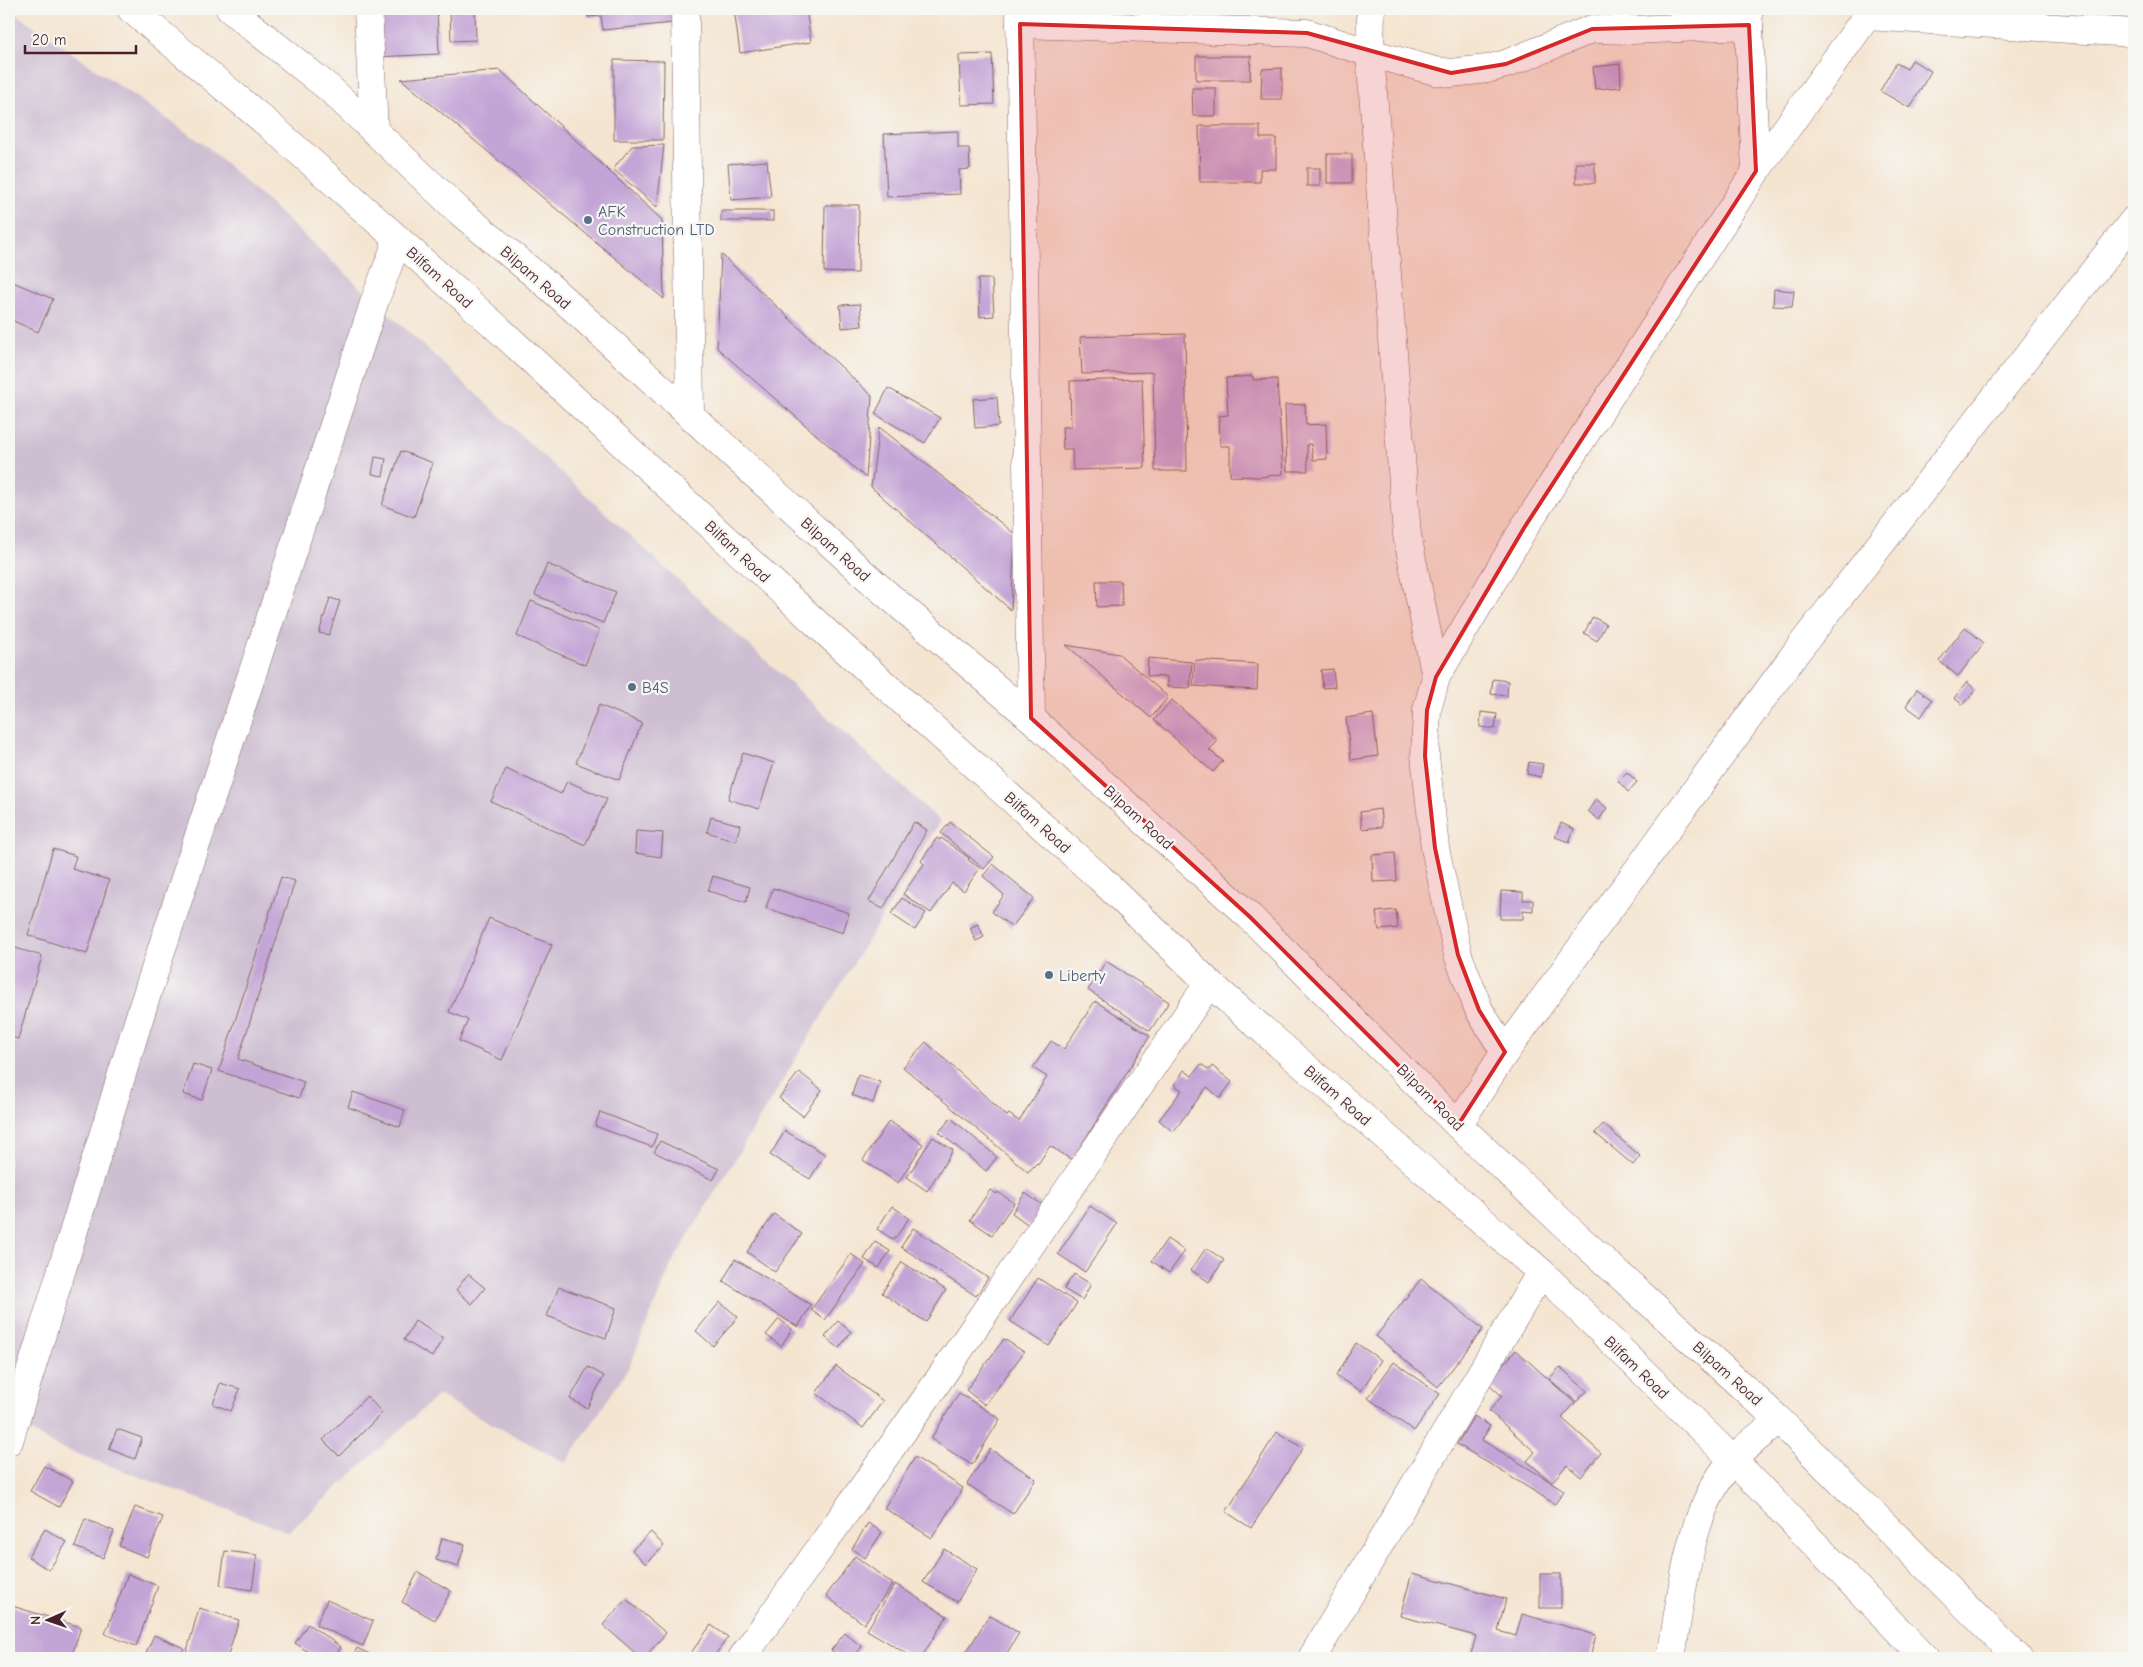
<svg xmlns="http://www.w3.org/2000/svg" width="2143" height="1667" viewBox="0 0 2143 1667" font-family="'Comic Neue',sans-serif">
	<rect width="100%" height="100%" fill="#f6f6f2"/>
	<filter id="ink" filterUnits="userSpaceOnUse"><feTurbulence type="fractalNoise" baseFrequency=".02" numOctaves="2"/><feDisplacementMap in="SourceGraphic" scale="10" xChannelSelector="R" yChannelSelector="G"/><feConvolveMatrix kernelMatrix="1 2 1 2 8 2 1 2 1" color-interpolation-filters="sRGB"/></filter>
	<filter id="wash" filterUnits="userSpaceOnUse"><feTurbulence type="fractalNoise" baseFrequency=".0096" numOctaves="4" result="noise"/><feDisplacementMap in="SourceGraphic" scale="20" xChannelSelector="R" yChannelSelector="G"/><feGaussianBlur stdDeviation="1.12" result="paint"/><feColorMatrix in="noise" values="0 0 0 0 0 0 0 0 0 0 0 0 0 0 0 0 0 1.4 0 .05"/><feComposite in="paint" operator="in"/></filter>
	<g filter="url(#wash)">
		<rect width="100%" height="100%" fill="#f4e5d1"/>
		<path fill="#cdbed2" d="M 9,9 L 209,148 L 940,821 L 672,1263 L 629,1367 L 566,1463 L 438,1395 L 289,1532 L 59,1447 L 9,1420 Z"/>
		<g id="blocks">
			<g fill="#c3a4d6">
				<path d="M 375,9 L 437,9 L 439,54 L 376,57 Z"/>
				<path d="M 450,9 L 475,9 L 476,40 L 451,41 Z"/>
				<path d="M 587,9 L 671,9 L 673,23 L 603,30 L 601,16 L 588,17 Z"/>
				<path d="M 734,9 L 806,9 L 811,42 L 740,53 Z"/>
				<path d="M 992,54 L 994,104 L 961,105 L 959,55 Z"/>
				<path d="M 1196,56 L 1251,56 L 1250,80 L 1196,80 Z"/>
				<path d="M 614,60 L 664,61 L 663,140 L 614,140 Z"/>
				<path d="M 1912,60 L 1931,71 L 1910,108 L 1880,91 L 1896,63 L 1907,69 Z"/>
				<path d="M 1620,64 L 1621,87 L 1595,89 L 1593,67 Z"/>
				<path d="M 1282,68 L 1282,99 L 1261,99 L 1262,69 Z"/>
				<path d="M 500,70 L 662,220 L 664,299 L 401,79 Z"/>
				<path d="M 1192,88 L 1216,88 L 1216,116 L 1193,116 Z"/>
				<path d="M 1199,126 L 1260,126 L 1260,138 L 1276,138 L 1276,169 L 1260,169 L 1260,182 L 1200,182 Z"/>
				<path d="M 958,131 L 958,148 L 969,148 L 970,169 L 959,170 L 960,194 L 887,197 L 884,134 Z"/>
				<path d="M 664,145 L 657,207 L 613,169 L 632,146 Z"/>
				<rect x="1327" y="154" width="25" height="29"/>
				<path d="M 767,161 L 771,197 L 731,200 L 728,164 Z"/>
				<rect x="1576" y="163" width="19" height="20"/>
				<rect x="1307" y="168" width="13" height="18"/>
				<path d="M 825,205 L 859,205 L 858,273 L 824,272 Z"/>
				<rect x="721" y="211" width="52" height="10"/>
				<path d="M 721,254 L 872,396 L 866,478 L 717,348 Z"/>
				<path d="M 978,279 L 992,279 L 994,316 L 980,317 Z"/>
				<path d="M 13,282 L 53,299 L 38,332 L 9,319 L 9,291 Z"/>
				<path d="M 1774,289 L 1794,291 L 1792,307 L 1773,306 Z"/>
				<path d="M 860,304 L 862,326 L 842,328 L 840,305 Z"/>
				<path d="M 1185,334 L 1187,471 L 1155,471 L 1153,372 L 1082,374 L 1080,337 Z"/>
				<path d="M 1253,376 L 1253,380 L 1277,379 L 1283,474 L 1259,477 L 1230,476 L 1230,446 L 1220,446 L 1219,416 L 1228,415 L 1226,378 Z"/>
				<path d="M 1142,379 L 1145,468 L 1073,470 L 1072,449 L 1063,449 L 1062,427 L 1071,427 L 1070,381 Z"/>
				<path d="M 888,388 L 940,418 L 925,443 L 875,414 Z"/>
				<path d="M 997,397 L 999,426 L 975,428 L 973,399 Z"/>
				<path d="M 1305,404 L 1306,425 L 1326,424 L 1327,459 L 1313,460 L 1311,444 L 1307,444 L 1308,471 L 1287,471 L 1285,405 Z"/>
				<path d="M 879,427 L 1015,534 L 1011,610 L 871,487 Z"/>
				<path d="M 401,451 L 433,463 L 414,517 L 382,505 Z"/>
				<path d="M 375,457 L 386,459 L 383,476 L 372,474 Z"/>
				<path d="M 547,564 L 616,592 L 603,623 L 535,595 Z"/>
				<path d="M 1096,581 L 1121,581 L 1122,606 L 1097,607 Z"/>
				<path d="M 330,598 L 340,601 L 329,635 L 319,633 Z"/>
				<path d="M 531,601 L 599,630 L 585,665 L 517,636 Z"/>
				<path d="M 1593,617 L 1606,624 L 1597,641 L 1584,633 Z"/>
				<path d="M 1965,627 L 1984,643 L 1958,676 L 1939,661 Z"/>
				<path d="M 1066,645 L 1119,654 L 1168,697 L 1151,718 Z"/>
				<path d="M 1148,658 L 1192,662 L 1190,688 L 1167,687 L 1167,677 L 1147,676 Z"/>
				<path d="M 1195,660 L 1258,664 L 1257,690 L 1193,686 Z"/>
				<path d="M 1333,669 L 1335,687 L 1323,688 L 1321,670 Z"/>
				<path d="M 1493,679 L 1508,681 L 1507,696 L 1491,694 Z"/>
				<path d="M 1967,682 L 1976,690 L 1963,705 L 1954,698 Z"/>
				<path d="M 1917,689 L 1932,700 L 1921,717 L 1906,706 Z"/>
				<path d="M 1172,700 L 1218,741 L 1209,750 L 1223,761 L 1213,772 L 1154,720 Z"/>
				<path d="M 599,705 L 642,723 L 619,780 L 576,763 Z"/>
				<path d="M 1481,712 L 1497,714 L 1495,729 L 1480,727 Z"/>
				<path d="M 1373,714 L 1378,756 L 1351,760 L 1346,718 Z"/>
				<path d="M 743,753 L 774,763 L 759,809 L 728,799 Z"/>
				<path d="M 1529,762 L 1543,764 L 1541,777 L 1527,774 Z"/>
				<path d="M 506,769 L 561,794 L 567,781 L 607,799 L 585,845 L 491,801 Z"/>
				<path d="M 1627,772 L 1637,782 L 1628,792 L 1618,781 Z"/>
				<path d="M 1596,799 L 1607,808 L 1599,820 L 1588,811 Z"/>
				<path d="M 1380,809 L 1382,827 L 1362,829 L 1360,812 Z"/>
				<path d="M 711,817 L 740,825 L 736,841 L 707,832 Z"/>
				<path d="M 914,822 L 927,830 L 883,909 L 869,901 Z"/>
				<path d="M 950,822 L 994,857 L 984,869 L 941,833 Z"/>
				<path d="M 1561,823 L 1574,829 L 1569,842 L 1555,837 Z"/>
				<path d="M 636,831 L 663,833 L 661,857 L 635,853 Z"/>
				<path d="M 937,838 L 940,840 L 941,838 L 969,858 L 968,860 L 980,868 L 964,891 L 952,883 L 931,913 L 903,894 L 924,864 L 921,861 Z"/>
				<path d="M 53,849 L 76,856 L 72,869 L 109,880 L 87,954 L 28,935 Z"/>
				<path d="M 1395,853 L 1397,881 L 1373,882 L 1372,855 Z"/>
				<path d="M 993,864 L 1034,898 L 1012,927 L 992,912 L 1004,895 L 983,876 Z"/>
				<path d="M 713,876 L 750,887 L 746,902 L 708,891 Z"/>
				<path d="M 281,877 L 295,881 L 238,1059 L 304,1082 L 299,1098 L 219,1071 Z"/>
				<path d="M 773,888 L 849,913 L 843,933 L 766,908 Z"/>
				<path d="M 1501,891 L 1523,892 L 1523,900 L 1533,900 L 1533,911 L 1523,910 L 1523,919 L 1500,919 Z"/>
				<path d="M 902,898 L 926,913 L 915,930 L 891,914 Z"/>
				<path d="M 1396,910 L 1398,928 L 1379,930 L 1376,912 Z"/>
				<path d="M 489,918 L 552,945 L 502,1060 L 459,1041 L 468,1020 L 449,1012 Z"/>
				<path d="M 978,924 L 984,937 L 976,941 L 970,928 Z"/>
				<path d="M 9,946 L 42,956 L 18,1039 L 9,1036 Z"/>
				<path d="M 1106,961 L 1169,1002 L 1150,1031 L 1088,990 Z"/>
				<path d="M 1095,1001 L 1150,1036 L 1072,1160 L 1050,1146 L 1038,1164 L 1037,1163 L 1028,1172 L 903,1067 L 926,1042 L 1007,1116 L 1009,1114 L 1019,1121 L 1047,1077 L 1033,1068 L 1051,1041 L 1064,1049 Z"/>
				<path d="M 193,1064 L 212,1070 L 202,1100 L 183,1094 Z"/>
				<path d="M 1201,1064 L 1209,1070 L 1212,1066 L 1232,1082 L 1220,1098 L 1207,1087 L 1173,1132 L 1159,1120 L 1182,1090 L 1174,1085 L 1184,1070 L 1192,1076 Z"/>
				<path d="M 799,1072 L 822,1090 L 803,1116 L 779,1098 Z"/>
				<path d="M 858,1075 L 880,1082 L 873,1103 L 852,1095 Z"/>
				<path d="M 353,1092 L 405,1110 L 400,1127 L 348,1107 Z"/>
				<path d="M 600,1112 L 657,1134 L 652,1147 L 595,1126 Z"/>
				<path d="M 951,1118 L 997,1157 L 986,1171 L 939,1132 Z"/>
				<path d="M 889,1121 L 923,1144 L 898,1183 L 863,1160 Z"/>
				<path d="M 1603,1124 L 1640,1156 L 1633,1165 L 1595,1133 Z"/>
				<path d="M 785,1131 L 825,1154 L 810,1179 L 770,1155 Z"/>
				<path d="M 933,1137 L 953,1150 L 927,1191 L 907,1177 Z"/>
				<path d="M 660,1141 L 719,1169 L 713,1180 L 654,1152 Z"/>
				<path d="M 990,1190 L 997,1194 L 998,1192 L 1014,1203 L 992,1235 L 970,1220 Z"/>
				<path d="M 1025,1193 L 1044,1206 L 1030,1226 L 1012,1213 Z"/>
				<path d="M 892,1206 L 909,1218 L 894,1240 L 877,1229 Z"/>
				<path d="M 1090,1206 L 1117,1224 L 1085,1272 L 1058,1254 Z"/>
				<path d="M 774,1214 L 802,1234 L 775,1272 L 747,1252 Z"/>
				<path d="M 913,1228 L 988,1278 L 976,1296 L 901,1247 Z"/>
				<path d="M 1167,1239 L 1185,1251 L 1169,1273 L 1152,1261 Z"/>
				<path d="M 875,1242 L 890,1251 L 879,1268 L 864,1259 Z"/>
				<path d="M 1206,1248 L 1224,1260 L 1209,1282 L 1191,1270 Z"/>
				<path d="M 851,1254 L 865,1264 L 825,1320 L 811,1310 Z"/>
				<path d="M 735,1259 L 811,1305 L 798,1327 L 723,1281 Z"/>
				<path d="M 902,1262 L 946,1290 L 926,1322 L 882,1293 Z"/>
				<path d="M 468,1274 L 485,1288 L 472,1304 L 456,1290 Z"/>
				<path d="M 1074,1274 L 1091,1284 L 1082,1300 L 1064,1289 Z"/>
				<path d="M 1038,1278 L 1077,1303 L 1049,1346 L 1010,1321 Z"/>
				<path d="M 1421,1279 L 1483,1329 L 1438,1387 L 1376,1336 Z"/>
				<path d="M 559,1287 L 616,1308 L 606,1338 L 547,1316 Z"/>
				<path d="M 720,1302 L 738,1317 L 713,1346 L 696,1331 Z"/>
				<path d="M 779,1319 L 792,1329 L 781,1346 L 766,1335 Z"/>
				<path d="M 415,1321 L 443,1338 L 432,1357 L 404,1340 Z"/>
				<path d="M 838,1321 L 851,1332 L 839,1348 L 825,1337 Z"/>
				<path d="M 1004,1339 L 1024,1352 L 985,1405 L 966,1390 Z"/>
				<path d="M 1356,1343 L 1381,1360 L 1361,1391 L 1336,1376 Z"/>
				<path d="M 1516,1350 L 1575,1403 L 1562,1418 L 1601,1453 L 1581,1477 L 1567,1465 L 1551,1483 L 1564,1491 L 1555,1504 L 1457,1444 L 1474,1416 L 1490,1426 L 1482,1440 L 1551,1482 L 1527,1461 L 1535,1452 L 1489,1411 L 1502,1396 L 1488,1383 Z"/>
				<path d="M 1394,1362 L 1440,1394 L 1414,1431 L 1368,1398 Z"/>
				<path d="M 836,1366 L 883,1401 L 863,1428 L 816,1393 Z"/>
				<path d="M 588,1367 L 604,1376 L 587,1408 L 570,1399 Z"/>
				<path d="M 1560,1367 L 1587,1391 L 1576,1402 L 1549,1379 Z"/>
				<path d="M 220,1383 L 240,1389 L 231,1411 L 213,1404 Z"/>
				<path d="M 959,1393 L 1000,1419 L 972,1465 L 931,1439 Z"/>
				<path d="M 367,1396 L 382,1413 L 339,1456 L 323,1440 Z"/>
				<path d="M 117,1429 L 142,1438 L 135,1459 L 109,1449 Z"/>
				<path d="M 1277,1432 L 1303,1448 L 1251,1528 L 1226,1512 Z"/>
				<path d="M 990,1449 L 1036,1479 L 1013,1514 L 967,1484 Z"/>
				<path d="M 915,1457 L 963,1488 L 932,1538 L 884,1508 Z"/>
				<path d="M 44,1466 L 73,1481 L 59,1507 L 30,1491 Z"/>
				<path d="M 135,1507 L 163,1517 L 147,1557 L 119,1546 Z"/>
				<path d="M 85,1519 L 114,1531 L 103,1558 L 75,1547 Z"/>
				<path d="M 868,1523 L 882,1532 L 865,1558 L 852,1549 Z"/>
				<path d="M 45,1529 L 67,1542 L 49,1570 L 28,1557 Z"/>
				<path d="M 651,1532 L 664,1546 L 646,1564 L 632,1550 Z"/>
				<path d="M 442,1538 L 465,1544 L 458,1567 L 436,1560 Z"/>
				<path d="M 944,1549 L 977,1569 L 957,1602 L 923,1582 Z"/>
				<path d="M 225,1551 L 257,1555 L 252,1590 L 220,1585 Z"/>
				<path d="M 855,1556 L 893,1584 L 864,1624 L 826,1596 Z"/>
				<path d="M 418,1572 L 451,1591 L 435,1620 L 402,1602 Z"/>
				<path d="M 1412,1573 L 1506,1599 L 1498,1631 L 1516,1636 L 1522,1614 L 1596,1635 L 1590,1658 L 1470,1658 L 1476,1636 L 1400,1616 Z"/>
				<path d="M 128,1574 L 158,1586 L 136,1646 L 105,1634 Z"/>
				<rect x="1540" y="1574" width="21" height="34"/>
				<path d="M 895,1584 L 947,1616 L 921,1658 L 914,1658 L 867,1630 Z"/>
				<path d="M 626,1599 L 666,1633 L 644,1658 L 641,1658 L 603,1625 Z"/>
				<path d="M 327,1600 L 373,1621 L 363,1646 L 316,1625 Z"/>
				<path d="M 9,1605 L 81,1627 L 71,1658 L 9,1658 Z"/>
				<path d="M 199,1608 L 239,1620 L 227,1658 L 185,1658 Z"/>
				<path d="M 989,1615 L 1019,1633 L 1004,1658 L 963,1658 Z"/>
				<path d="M 308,1624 L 341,1647 L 334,1658 L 317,1658 L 295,1643 Z"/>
				<path d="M 711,1625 L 728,1637 L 713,1658 L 690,1658 L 688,1657 Z"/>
				<path d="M 845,1633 L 862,1647 L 852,1658 L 841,1658 L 831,1650 Z"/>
				<path d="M 154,1635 L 184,1648 L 179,1658 L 144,1658 Z"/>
				<path d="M 357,1648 L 378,1658 L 352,1658 Z"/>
			</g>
		</g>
	</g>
	<g filter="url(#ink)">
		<use href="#blocks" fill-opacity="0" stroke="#866465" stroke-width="1"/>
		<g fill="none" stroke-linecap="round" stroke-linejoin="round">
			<defs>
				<g id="minor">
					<path d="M 368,9 L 374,131"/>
					<path d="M 685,9 L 690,415"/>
					<path d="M 1020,9 L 1031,718"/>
					<path d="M 1371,9 L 1370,53 L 1407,535 L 1436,677"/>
					<path d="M 1748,9 L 1756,171"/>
					<path d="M 1867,16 L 2134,33"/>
					<path d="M 1020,24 L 1307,33 L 1370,53 L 1435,71 L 1451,73 L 1487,69 L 1506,64 L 1592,29 L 1632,30 L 1749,25"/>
					<path d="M 1505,1052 L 1479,1010 L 1458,955 L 1435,848 L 1425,756 L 1427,710 L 1436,677 L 1524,528 L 1756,171 L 1872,9"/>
					<path d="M 1458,1125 L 1505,1052 L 1800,647 L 2134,220"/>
					<path d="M 9,1441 L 142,1009 L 375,300 L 398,239"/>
					<path d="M 742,1658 L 925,1400 L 1209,983"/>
					<path d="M 1312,1658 L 1541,1272"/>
				</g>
				<g id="major">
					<path d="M 131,9 L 275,130 L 492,323 L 828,634 L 1100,878 L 1209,983 L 1541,1272 L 1733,1460 L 1925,1658"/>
					<path d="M 230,9 L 330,89 L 460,212 L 551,288 L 875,584 L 1031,718 L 1250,917 L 1458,1125 L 1571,1231 L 1779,1420 L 2018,1658"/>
					<path d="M 1671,1658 C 1682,1594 1688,1510 1733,1460 C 1746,1445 1764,1433 1779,1420"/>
				</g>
			</defs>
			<use href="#minor" stroke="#866465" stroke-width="29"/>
			<use href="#major" stroke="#866465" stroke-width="29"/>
			<use href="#minor" stroke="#fff" stroke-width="28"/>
			<use href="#major" stroke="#fff" stroke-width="28"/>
		</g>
	</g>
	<path fill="#d62828" fill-opacity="0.2" stroke="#d62828" stroke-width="4" stroke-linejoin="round" d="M 1020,24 L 1307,33 L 1451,73 L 1506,64 L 1592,29 L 1749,25 L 1756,171 L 1524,528 L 1436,677 L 1427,710 L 1425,756 L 1435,848 L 1458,955 L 1479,1010 L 1505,1052 L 1458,1125 L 1250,917 L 1031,718 Z"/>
	<g fill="#5c6f8a" stroke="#f6f6f2" stroke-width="2">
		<circle cx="588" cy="220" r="5"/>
		<circle cx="632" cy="687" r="5"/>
		<circle cx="1049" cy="975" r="5"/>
	</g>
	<g text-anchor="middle" stroke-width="4.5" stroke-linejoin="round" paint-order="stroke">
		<g font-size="16" fill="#4e5e75" stroke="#f6f6f2" text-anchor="start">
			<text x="598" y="217">AFK<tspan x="598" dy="18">Construction LTD</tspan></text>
			<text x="642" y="693">B4S</text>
			<text x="1059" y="981">Liberty</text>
		</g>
		<g font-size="16" fill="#4a1f2b" stroke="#f6f6f2">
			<text transform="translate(440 277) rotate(42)" y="6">Bilfam Road</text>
			<text transform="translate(536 277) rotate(41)" y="6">Bilpam Road</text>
			<text transform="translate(836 549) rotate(42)" y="6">Bilpam Road</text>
			<text transform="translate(738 551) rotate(43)" y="6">Bilfam Road</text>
			<text transform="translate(1139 817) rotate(42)" y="6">Bilpam Road</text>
			<text transform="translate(1038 822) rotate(42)" y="6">Bilfam Road</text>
			<text transform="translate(1338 1095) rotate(41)" y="6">Bilfam Road</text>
			<text transform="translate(1431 1097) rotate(45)" y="6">Bilpam Road</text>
			<text transform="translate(1637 1367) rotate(44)" y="6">Bilfam Road</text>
			<text transform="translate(1728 1373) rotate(42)" y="6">Bilpam Road</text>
		</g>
	</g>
	<rect width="2143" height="1667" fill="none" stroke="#f6f6f2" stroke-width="30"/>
	<g transform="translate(48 1620) rotate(268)" stroke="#f6f6f2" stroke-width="4" paint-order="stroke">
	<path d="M0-4L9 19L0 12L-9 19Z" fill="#4a1f2b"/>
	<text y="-8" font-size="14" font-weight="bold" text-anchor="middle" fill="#4a1f2b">N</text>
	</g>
	<path d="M25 45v8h111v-8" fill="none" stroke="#4a1f2b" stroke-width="2.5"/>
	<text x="32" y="45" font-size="15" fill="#4a1f2b" stroke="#f6f6f2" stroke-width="4" paint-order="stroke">20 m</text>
</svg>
